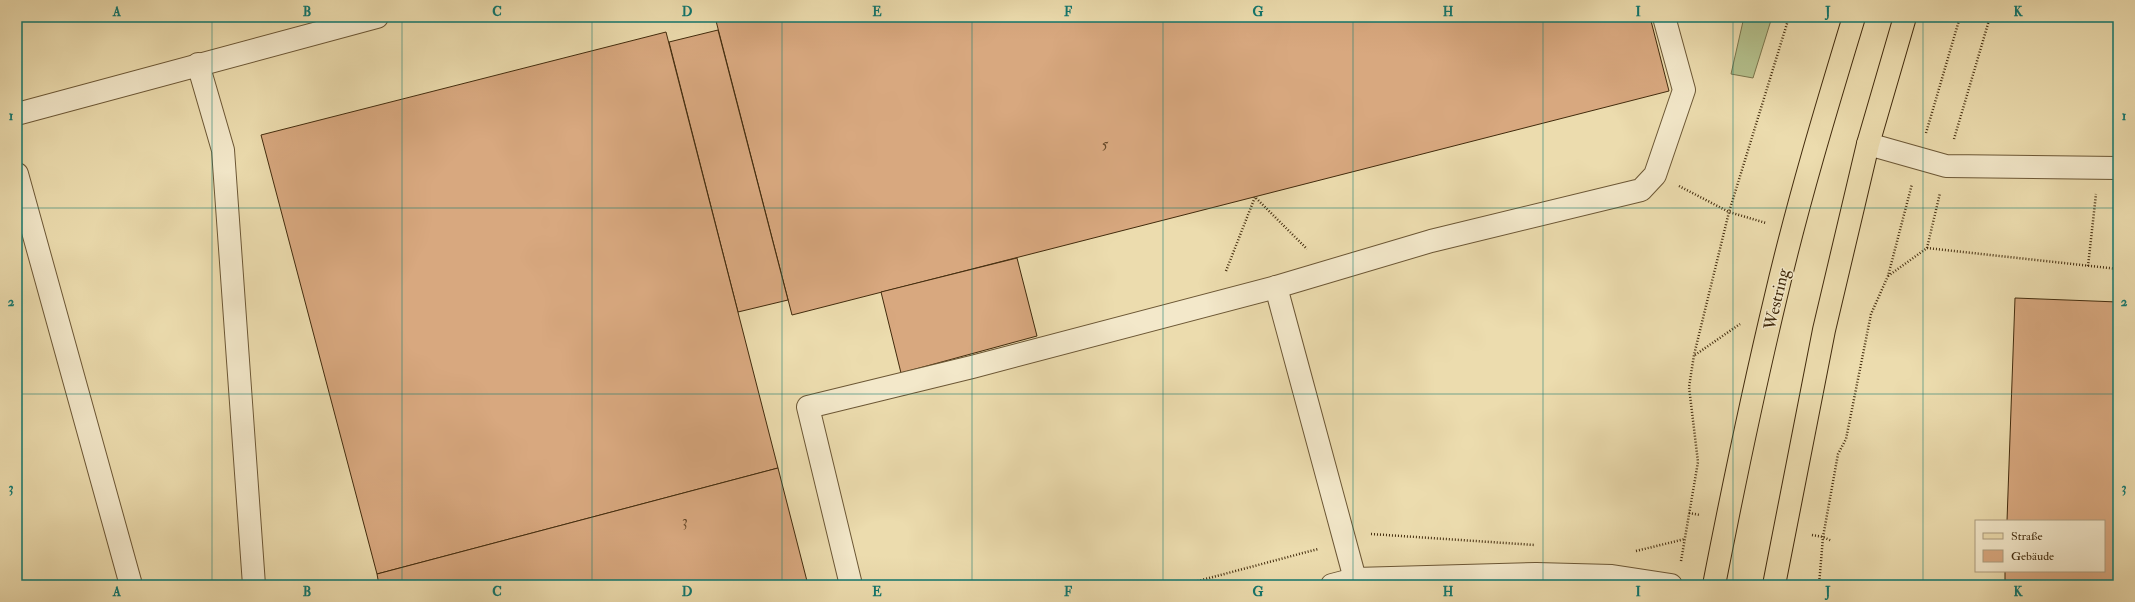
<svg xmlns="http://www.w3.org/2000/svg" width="2135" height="602" viewBox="0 0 2135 602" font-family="'IM FELL Double Pica',serif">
	<rect width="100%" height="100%" fill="#ecdcae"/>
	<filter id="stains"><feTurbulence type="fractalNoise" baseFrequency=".005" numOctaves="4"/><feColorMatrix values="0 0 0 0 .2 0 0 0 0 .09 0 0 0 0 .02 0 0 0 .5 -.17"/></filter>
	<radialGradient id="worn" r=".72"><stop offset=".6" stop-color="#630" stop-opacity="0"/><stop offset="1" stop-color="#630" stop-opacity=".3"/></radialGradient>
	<path fill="#b4c18d" stroke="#7b764d" d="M 1744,17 L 1772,17 L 1753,78 L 1731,74 Z"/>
	<g fill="#d8a87f" stroke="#422b0d">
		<path d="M 715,17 L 1650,17 L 1669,91 L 792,315 Z"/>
		<path d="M 718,30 L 788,300 L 738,312 L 669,42 Z"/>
		<path d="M 666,32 L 778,468 L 377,574 L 261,135 Z"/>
		<path d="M 1017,258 L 1037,336 L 901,373 L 881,292 Z"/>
		<path d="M 2015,298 L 2118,302 L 2118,585 L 2005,585 L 2005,571 L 2104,571 L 2104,521 L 2007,521 Z"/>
		<path d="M 778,468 L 808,585 L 379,585 L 377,574 Z"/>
	</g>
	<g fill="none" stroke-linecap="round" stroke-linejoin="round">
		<defs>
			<g id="minor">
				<path d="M 198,64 L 223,150 L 254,585"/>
				<path d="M 17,114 L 377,17"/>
				<path d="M 1868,144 L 1946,166 L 2118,168"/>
				<path d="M 17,174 L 131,585"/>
				<path d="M 1355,579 L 1276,287 L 1431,241 L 1641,190 L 1655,175 L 1684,90 L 1664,17"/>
				<path d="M 851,585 L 808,407 L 972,367 L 1276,287"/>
				<path d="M 1332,585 L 1355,579 L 1536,574 L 1612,576 L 1671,585"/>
			</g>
			<g id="major">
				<path d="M 1714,585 C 1733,488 1753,392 1776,296 C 1798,202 1826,109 1854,17"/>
				<path d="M 1774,585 L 1824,330 L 1868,144 L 1905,17"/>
			</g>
		</defs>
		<use href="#minor" stroke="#6c5735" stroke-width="24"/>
		<use href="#major" stroke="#422b0d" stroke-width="24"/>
		<g stroke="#422b0d" stroke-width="2.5" stroke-dasharray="1 2" stroke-linecap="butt">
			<path d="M 1926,133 L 1960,17"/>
			<path d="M 1954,139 L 1990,17"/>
			<path d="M 1679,186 L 1729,212 L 1766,223"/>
			<path d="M 1927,248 L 2118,269"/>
			<path d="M 2088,266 L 2096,194"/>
			<path d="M 1226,271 L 1255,197 L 1307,249"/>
			<path d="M 1888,276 L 1927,248 L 1940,193"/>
			<path d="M 1695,355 L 1740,324"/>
			<path d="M 1689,513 L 1700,515"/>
			<path d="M 1371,534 L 1535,545"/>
			<path d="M 1812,535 L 1823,537 L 1832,541"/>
			<path d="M 1636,551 L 1685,539"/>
			<path d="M 1681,561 L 1698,462 L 1689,387 L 1694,355 L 1729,212 L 1789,17"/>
			<path d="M 1183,585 L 1318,549"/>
			<path d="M 1819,585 L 1823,537 L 1838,454 L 1846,439 L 1871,314 L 1888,276 L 1912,184"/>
		</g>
		<use href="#minor" stroke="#f3e8ca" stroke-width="22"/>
		<use href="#major" stroke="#ecdcae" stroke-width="22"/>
	</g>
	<path fill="none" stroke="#0f766e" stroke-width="1" stroke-opacity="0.55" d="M 212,17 L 212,585M 402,17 L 402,585M 592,17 L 592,585M 782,17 L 782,585M 972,17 L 972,585M 1163,17 L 1163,585M 1353,17 L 1353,585M 1543,17 L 1543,585M 1733,17 L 1733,585M 1923,17 L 1923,585M 17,208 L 2118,208M 17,394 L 2118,394"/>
	<g text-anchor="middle" stroke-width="3" stroke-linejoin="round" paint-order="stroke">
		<g font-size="15" fill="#684a2a">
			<text x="1105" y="149">5</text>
			<text x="685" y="526">3</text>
		</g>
		<g font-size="17" fill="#422b0d" stroke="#f3e8ca">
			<text transform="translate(1776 299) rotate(-77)" y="6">Westring</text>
		</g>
	</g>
	<rect width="2135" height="602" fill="none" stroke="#ecdcae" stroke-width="44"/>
	<rect x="1975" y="520" width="130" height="52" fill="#f3e8ca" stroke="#ac9c7e"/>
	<rect x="1983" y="533" width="20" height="6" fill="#ecdcae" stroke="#ac9c7e"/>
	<text x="2011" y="540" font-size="12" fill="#422b0d">Straße</text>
	<rect x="1983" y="550" width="20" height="12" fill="#d8a87f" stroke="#ac9c7e"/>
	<text x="2011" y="560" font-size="12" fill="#422b0d">Gebäude</text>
	<rect x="22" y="22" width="2091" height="558" fill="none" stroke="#0f766e" stroke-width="1.5"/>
	<g font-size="13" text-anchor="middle" font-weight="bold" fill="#0f766e">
		<text x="117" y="16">A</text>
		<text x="307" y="16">B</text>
		<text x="497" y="16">C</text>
		<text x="687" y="16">D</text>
		<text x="877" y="16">E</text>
		<text x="1068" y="16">F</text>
		<text x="1258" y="16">G</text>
		<text x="1448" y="16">H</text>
		<text x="1638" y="16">I</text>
		<text x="1828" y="16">J</text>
		<text x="2018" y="16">K</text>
		<text x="11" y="120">1</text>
		<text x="2124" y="120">1</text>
		<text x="11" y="306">2</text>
		<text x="2124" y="306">2</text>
		<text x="11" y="492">3</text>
		<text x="2124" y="492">3</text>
		<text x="117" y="596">A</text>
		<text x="307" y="596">B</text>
		<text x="497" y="596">C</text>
		<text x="687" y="596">D</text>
		<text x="877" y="596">E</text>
		<text x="1068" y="596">F</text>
		<text x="1258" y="596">G</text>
		<text x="1448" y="596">H</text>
		<text x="1638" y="596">I</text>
		<text x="1828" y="596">J</text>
		<text x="2018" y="596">K</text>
	</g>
	<rect width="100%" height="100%" filter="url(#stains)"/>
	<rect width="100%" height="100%" fill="url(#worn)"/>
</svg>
